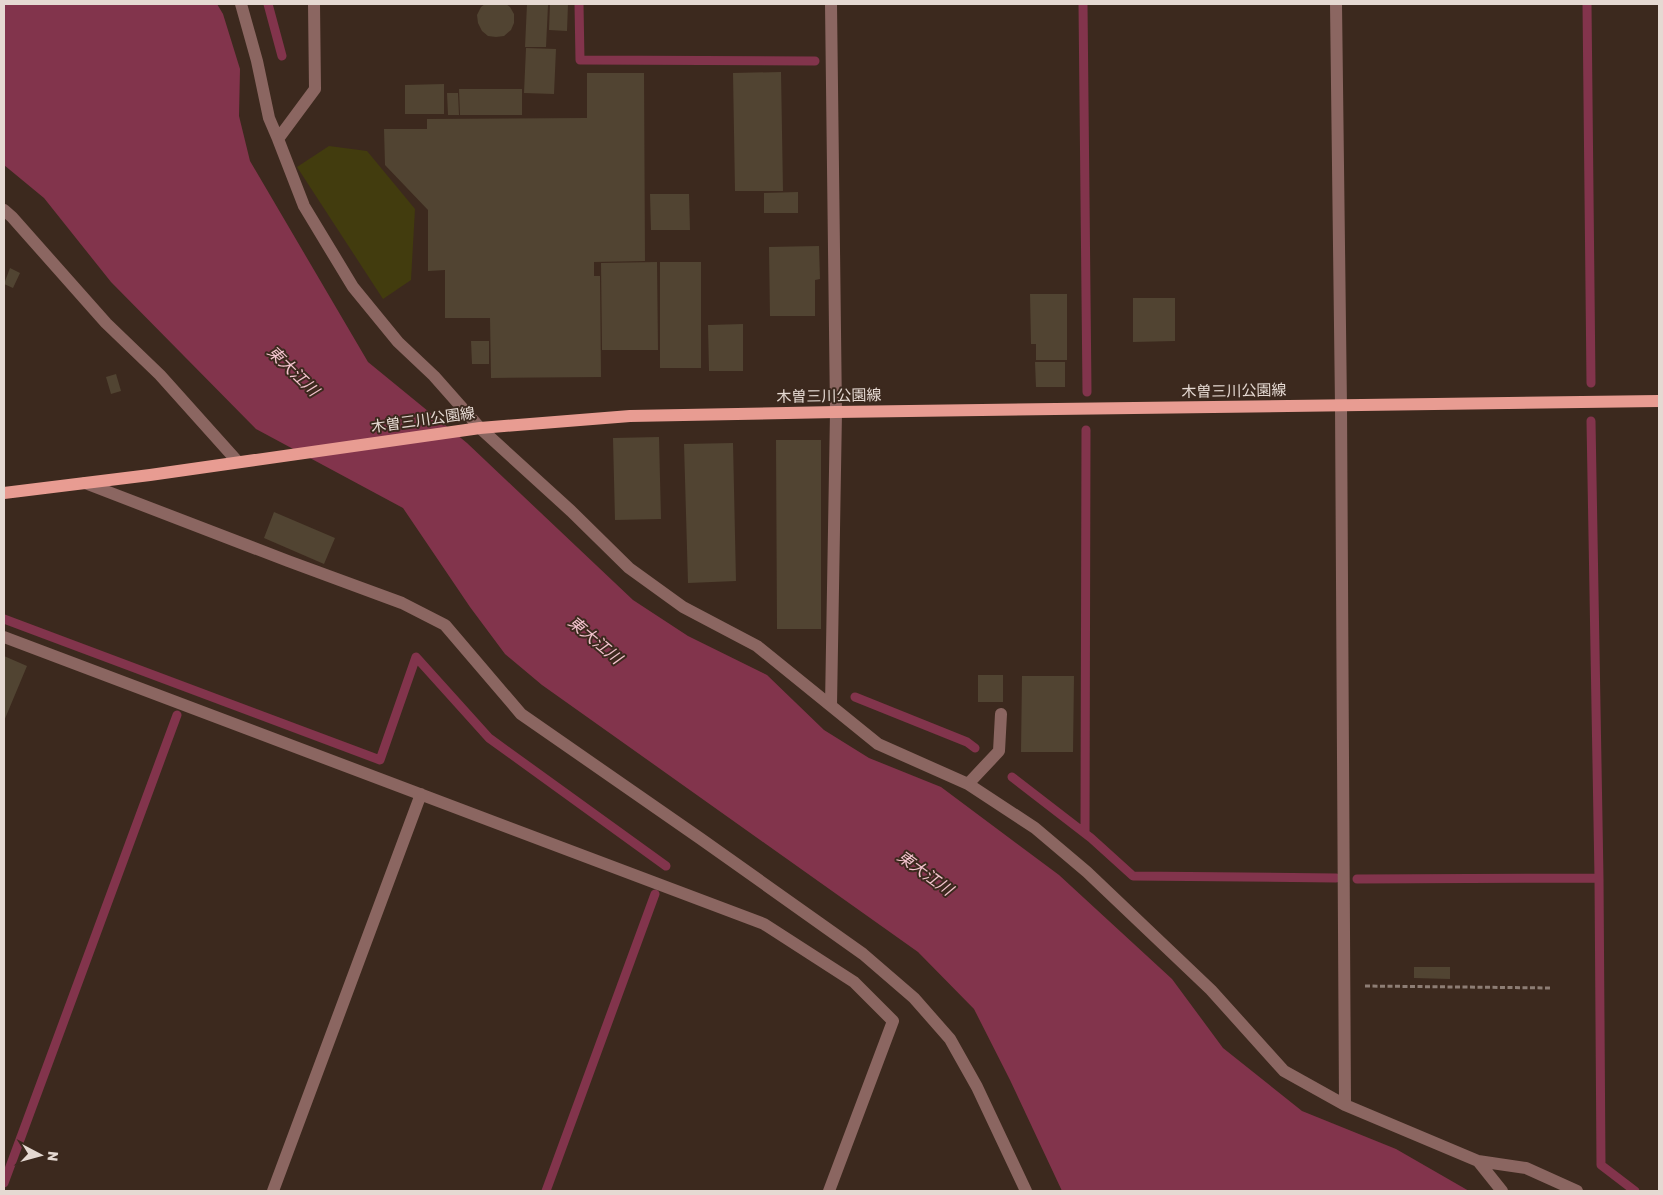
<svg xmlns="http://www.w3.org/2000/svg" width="1663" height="1195" font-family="Rubik,'Noto Sans JP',sans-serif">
	<rect width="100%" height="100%" fill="#3c291e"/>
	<path fill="#423c0e" d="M329,146l38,5 48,58 -4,71 -28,19 -86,-132z"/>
	<path fill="#82344c" d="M4,4h213l6,10 17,55 -1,47 11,45 118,201 99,81 166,157 55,36 79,39 57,55 45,28 72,29 118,88 113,104 51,69 79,63 94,38 73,42h-407l-52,-111 -36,-71 -56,-57 -376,-267 -37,-31 -35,-47 -67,-99 -147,-79 -145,-147 -67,-84 -40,-33z"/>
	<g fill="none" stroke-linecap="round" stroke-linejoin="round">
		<path stroke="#82344c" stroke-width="9" d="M268,4l14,52
			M579,4l1,56 235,1
			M1083,4l4,388
			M1587,4l4,379
			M1591,421l8,457 2,287 34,26
			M4,619l376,141 36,-103 73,81 177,128
			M855,697l112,45 8,6
			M1012,777l79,61 42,38 203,2
			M1085,833l1,-403
			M1357,879l242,-1
			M4,1183l173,-468
			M546,1191l109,-297"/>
	</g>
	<path fill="#514432" d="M485,4h21l4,3 4,7v9l-3,7 -7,6 -8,1 -8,-1 -6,-5 -4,-8 -1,-8 4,-8z
		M527,4l21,1 -2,42h-21z
		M550,4h18l-1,27 -18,-1z
		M526,48l30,1 -2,45 -30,-1z
		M781,72l2,119h-48l-2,-118z
		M587,73h57l1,188 -51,1v14h6l1,101 -110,1 -1,-60h-45v-48l-17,1v-61l-43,-45 -1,-36h43v-10l160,-1z
		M444,84v30h-39v-29z
		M459,89h63v26h-62z
		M447,93h11l1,22h-11z
		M798,192v21h-34v-20z
		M650,194h39l1,36h-39z
		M819,246l1,33 -5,1v36h-45l-1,-69z
		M657,262l1,88h-56l-1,-87z
		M660,262h41v106h-41z
		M10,268l10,5 -7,15 -9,-4z
		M1030,294h37v66h-31v-16h-5z
		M1133,298h42v43l-42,1z
		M743,324v47h-34l-1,-46z
		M471,341h18v23h-17z
		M1035,362h30v25h-29z
		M116,374l5,17 -10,3 -5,-17z
		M659,437l2,82 -46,1 -2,-82z
		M776,440h45v189h-44z
		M733,443l3,138 -48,2 -4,-139z
		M274,512l61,26 -11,26 -60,-26z
		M4,656l23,10 -23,55z
		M978,675h25v27h-25z
		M1022,676h52l-1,76h-52z
		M1414,967h36v12l-36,-1z"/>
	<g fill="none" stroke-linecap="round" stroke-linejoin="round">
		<path stroke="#8d7d74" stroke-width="3" stroke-dasharray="5 2.5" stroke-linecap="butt" d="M1365,986l187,2"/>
		<path stroke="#8b6661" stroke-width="12" d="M241,4l16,57 12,57 9,21 26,67 49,81 45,55 36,34 46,52 91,83 58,57 54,39 74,39 121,98 90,40 67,44 52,44 124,118 73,81 61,34 133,56 48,7 51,23
			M1336,4l5,402 4,699
			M278,139l37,-50 -1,-85
			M4,210l8,7 94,106 54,52 78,87
			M85,483l203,78 114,42 43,22 76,89 180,125 162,115 51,44 36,41 27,48 49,104
			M4,637l760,287 90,58 39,39 -64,170
			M831,706l5,-294 -5,-408
			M968,784l31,-33 2,-37
			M1478,1161l24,30
			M273,1191l148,-397"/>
		<path stroke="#e89c92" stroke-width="12" d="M4,493l146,-18 330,-47 150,-12 206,-4 823,-11"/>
	</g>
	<g text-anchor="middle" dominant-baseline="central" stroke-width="4" stroke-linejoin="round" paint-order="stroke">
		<g font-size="15" fill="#e5d9d2" stroke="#3c291e">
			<text transform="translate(1234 391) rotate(-1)">木曽三川公園線</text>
			<text transform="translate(829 396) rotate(-1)">木曽三川公園線</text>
			<text transform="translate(423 420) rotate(-8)">木曽三川公園線</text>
		</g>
		<g font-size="16" font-style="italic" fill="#f2c3cd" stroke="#3c291e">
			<text transform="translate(293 371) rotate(44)">東大江川</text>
			<text transform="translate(595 640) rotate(40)">東大江川</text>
			<text transform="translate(925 873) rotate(36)">東大江川</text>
		</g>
	</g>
	<rect width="1663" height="1195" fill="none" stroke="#e5d9d2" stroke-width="10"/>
	<g transform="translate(40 1155) rotate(96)" stroke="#3c291e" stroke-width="4" paint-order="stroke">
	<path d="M0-4L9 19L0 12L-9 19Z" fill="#e5d9d2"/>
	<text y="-8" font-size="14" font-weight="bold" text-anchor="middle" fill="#e5d9d2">N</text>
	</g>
</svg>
